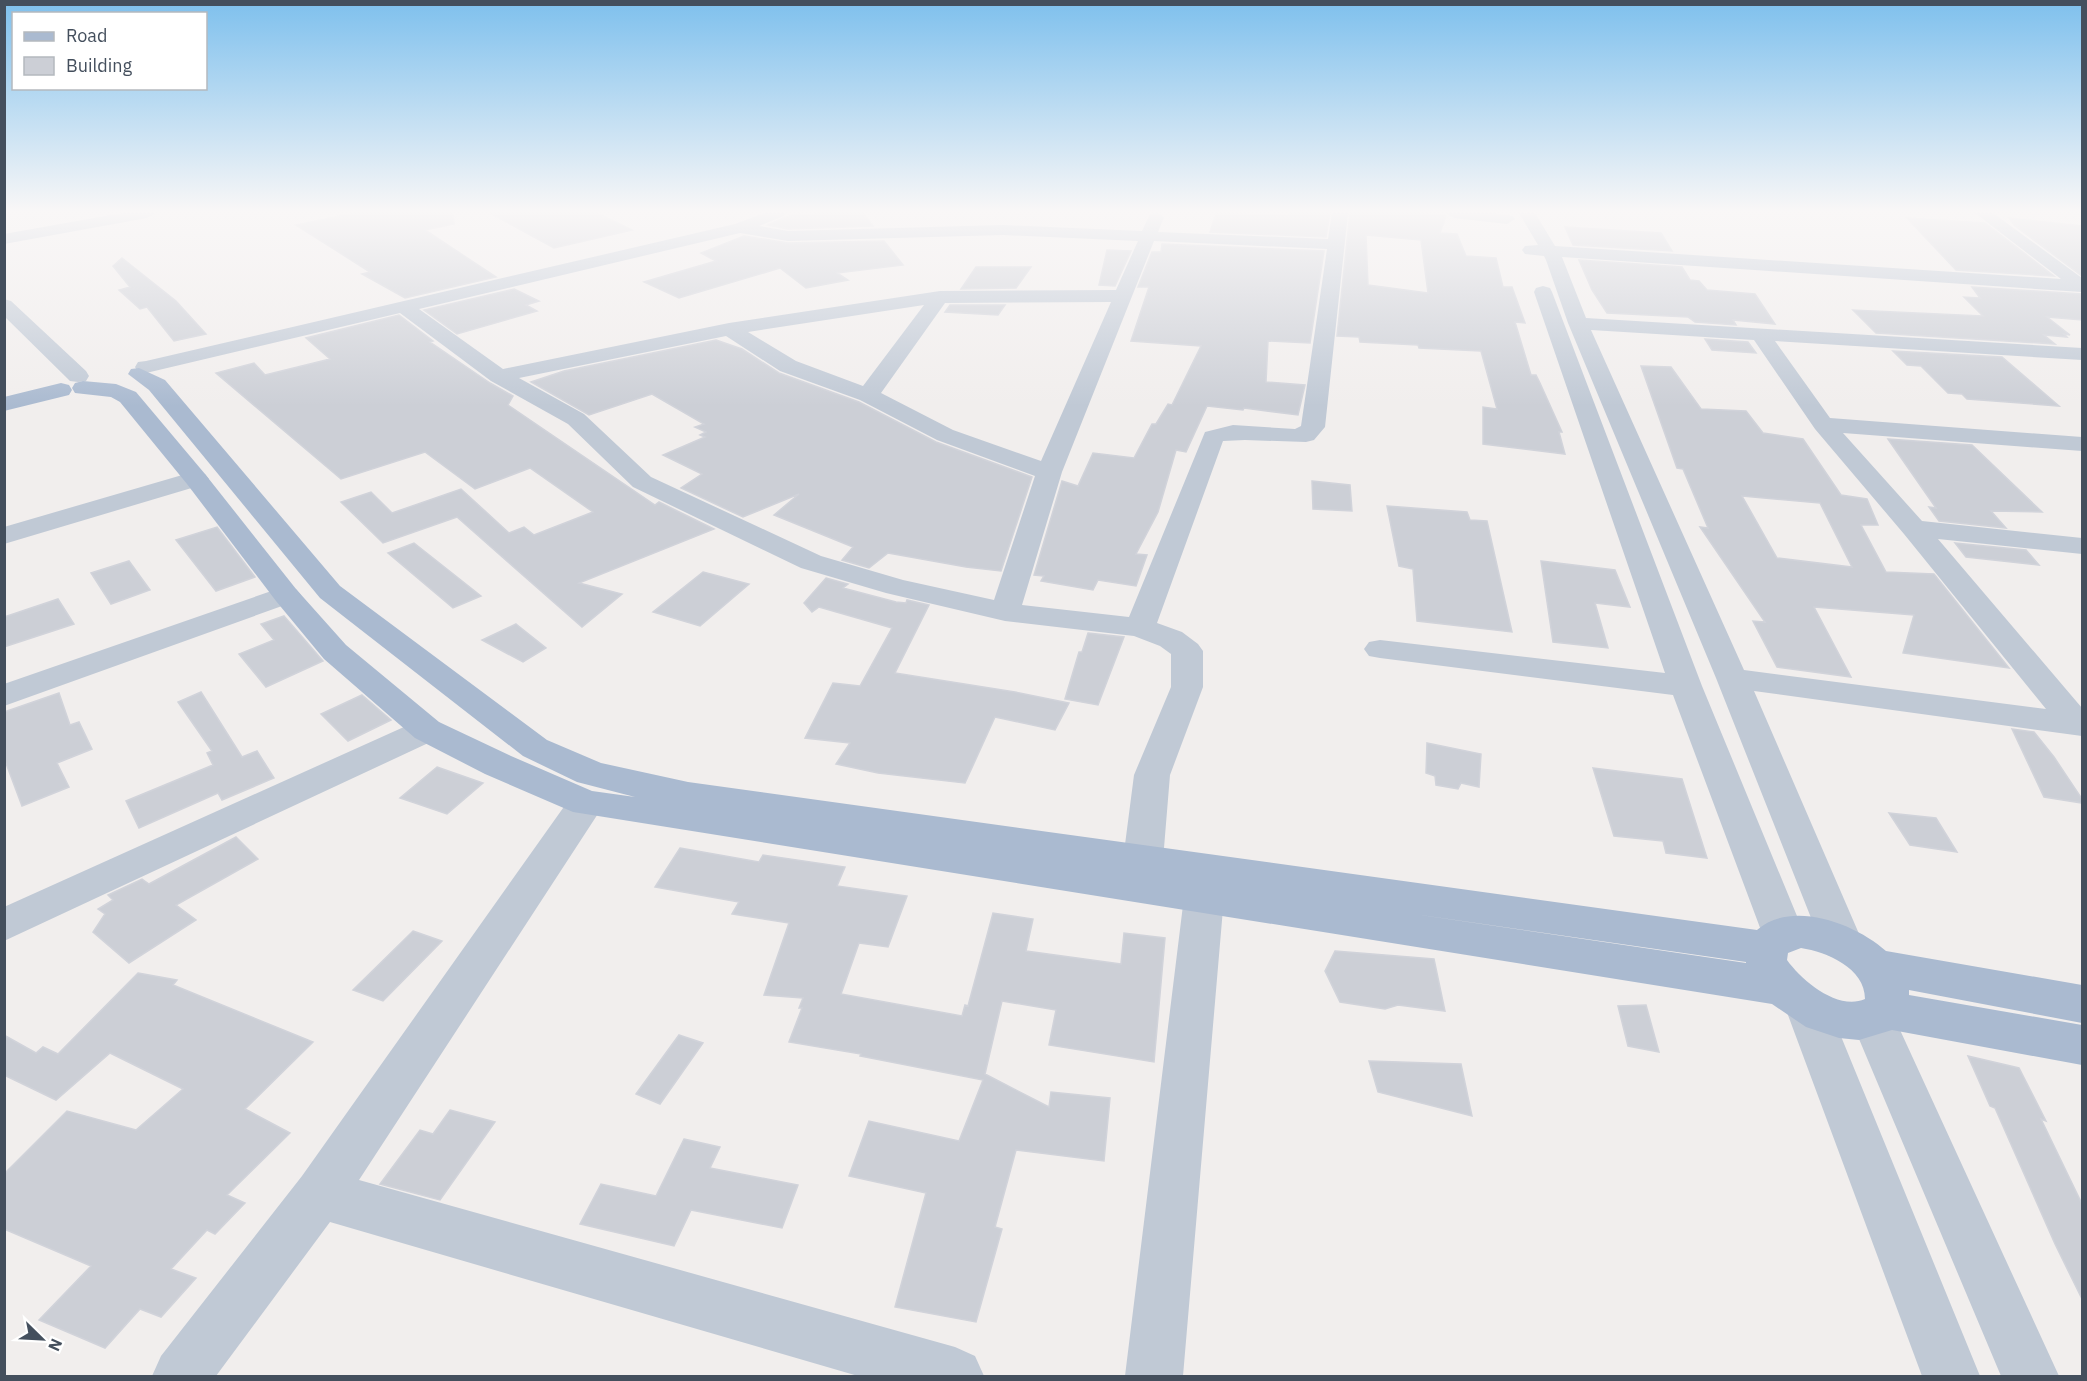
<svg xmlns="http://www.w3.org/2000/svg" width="2087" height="1381" font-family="'IBM Plex Sans',sans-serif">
	<rect width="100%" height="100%" fill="#f1eeed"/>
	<path fill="#cccfd6" stroke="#d1d3da" stroke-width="1.5" fill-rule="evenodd" d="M354,213h99l1,11 -29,6 71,47 -91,21 -43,-24 8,-2 -74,-47z
		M490,213h107l35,17 -78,18z
		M818,213h45l10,13 -85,3 -20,-4 18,-8 14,-3 9,2z
		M1216,213l72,3 1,-3h41l-4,24 -116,-5z
		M1350,213h67l29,3 -6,17 17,1 9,22 30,2 7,29h9l13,36 -10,-1 16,53h5l4,8 22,49h-3l6,22 -82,-10v-37l14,2 -16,-58 -62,-3 -1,-3 -58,-3 -1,-5 -22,-1zM1366,235l55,5 7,53 -60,-8z
		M1907,218l78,5 69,53 -98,-6z
		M2009,218l73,8v50l-68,-51z
		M1565,227l96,6 11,18 -99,-6z
		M744,236l44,7 96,-2 19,24 -66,8 11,7 -42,8 -26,-20 -101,30 -35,-16 72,-21 -15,-8z
		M1162,244l162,7 -14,92 -42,-2 -2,41 39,3 -7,30 -54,-7 -1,2 -36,-4 -21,46 -10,-2 -18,62 -22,42 11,1 -11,31 -38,-6 -5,10 -52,-9 3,-5 -10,-1 28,-94 16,5 15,-33 41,5 18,-34h4l12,-20 4,1 29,-59 -70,-5 18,-54h-11l14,-35h9z
		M1107,250l24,1 -16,35 -16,-1z
		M122,258l54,43 30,33 -32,7 -27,-34 -7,2 -21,-19 11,-3 -17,-21z
		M1579,260l103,7 8,13 9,1 8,9 48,4 20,30 -42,-4 3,5 -41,-3 -7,-5 -81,-4 -15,-23z
		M976,267h55l-15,21 -55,1z
		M1972,287l110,7v26l-35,-3 23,18 -6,-1 3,3 -23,-2 11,9 -179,-11 -23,-23 130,6 -19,-19 16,1z
		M514,289l25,12 -13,4 11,6 -80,23 -33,-24z
		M950,305h55l-7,10 -53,-3z
		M399,315l34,26 -3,1 60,41 23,13 -5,9 147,100 4,-3 55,27 -135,54 43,11 -40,33 -125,-110 -74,26 -42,-41 30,-10 21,21 69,-24 48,44 15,-6 10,8 59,-23 -63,-44 -55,21 -50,-37 -84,27 -125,-106 38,-10 11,12 65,-16 -24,-21z
		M1705,339l43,3 8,11 -44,-3z
		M716,340l26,9 37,24 80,29 77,40 96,35 -31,94 -35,-4 -78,-14 -19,15 -27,-8 11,-13 -79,-32 25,-21 -56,23 -62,-29 21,-14 -39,-19 42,-18 -5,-2 6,-3 -11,-5 9,-3 -52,-30 -63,21 -58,-33 33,-11z
		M1893,351l109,6 57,49 -92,-7 -5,-5 -14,-1 -27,-27 -14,-1z
		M1641,366l30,1 30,42 45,2 17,22 40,6 38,56 26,4 11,26h-17l25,47 48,2 75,94 -106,-15 11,-38 -100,-8 37,70 -74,-10 -24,-46 12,1 -65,-95 8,1 -25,-59 -6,-1zM1742,496l78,7 32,64 -75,-9z
		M1888,439l84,6 70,67 -51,-1 15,17 -67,-7 -10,-14 7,1z
		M1312,481l38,4 2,26 -39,-2z
		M1387,506l80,6 3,8 17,1 25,111 -95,-11 -4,-52 -14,-3z
		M217,527l38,50 -39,14 -40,-51z
		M414,543l67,53 -28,12 -65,-55z
		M1955,543l71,7 13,15 -73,-8z
		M129,561l21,29 -39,14 -20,-31z
		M1541,561l74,9 15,37 -35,-4 13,45 -55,-6z
		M703,572l46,12 -49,42 -47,-14z
		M826,578l22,6 -5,4 53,14 10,1 1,-3 22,5 -34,68 120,19 54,11 -14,27 -60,-13 -30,66 -87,-10 -42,-9 14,-21 -45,-5 28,-55 27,3 32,-58 -73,-21 -7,5 -8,-9z
		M58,599l16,25 -70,23v-30z
		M284,616l39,45 -57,26 -27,-33 35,-14 -13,-16z
		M516,624l30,24 -23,14 -41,-22z
		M1088,633l36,4 -26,68 -33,-6 14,-47h3z
		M201,692l41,65 15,-6 17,27 -52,22 -4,-7 -79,35 -13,-27 87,-36 -6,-12 5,-2 -34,-49z
		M59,693l11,32 9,-3 13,27 -35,14 12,24 -47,19 -18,-48v-46z
		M362,695l29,25 -43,21 -27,-27z
		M2012,729l22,3 20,25 28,42v4l-38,-6z
		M1427,743l54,11 -2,33 -18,-4 -3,6 -22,-4 -1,-9 -9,-3z
		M437,767l46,16 -36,31 -47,-16z
		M1593,768l89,11 25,79 -41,-5 -3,-12 -49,-5z
		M1889,813l47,5 21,34 -47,-7z
		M236,837l22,22 -82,46 20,15 -67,43 -36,-31 12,-18 -7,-5 15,-9 -5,-5 34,-16 7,5z
		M680,848l79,14 4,-7 82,12 -8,19 70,10 -19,51 -29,-4 -18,51 121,22 3,-11 3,1 25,-93 40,6 -7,32 95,13 3,-31 41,5 -11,124 -105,-17 7,-35 -54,-9 -17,73 64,33 2,-15 59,6 -6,63 -88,-11 -21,77 7,2 -26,93 -81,-15 31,-114 -77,-17 20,-55 90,20 24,-61 -123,-24 1,-2 -72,-12 13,-34h-3l4,-10 -39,-3 25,-72 -57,-9 7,-12 -84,-15z
		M413,931l29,10 -59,60 -30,-11z
		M1335,951l99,8 11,52 -47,-6 -13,4 -45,-7 -15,-31z
		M138,973l39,7 -4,5 140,57 -68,67 45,24 -63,62 18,8 -30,31 -8,-4 -36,39 25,9 -35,39 -21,-8 -35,39 -66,-28 52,-54 -87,-37v-55l63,-63 69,19 47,-41 -73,-36 -54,47 -52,-25v-40l32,18 7,-6 15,7z
		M1646,1005l13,47 -31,-6 -10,-40z
		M679,1035l24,8 -43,61 -24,-10z
		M1968,1056l51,12 27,53 -5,-2 41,85v95l-27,-55 -60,-136 -5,-2z
		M1369,1061l92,3 11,52 -94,-24z
		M450,1110l45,12 -55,78 -60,-16 40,-54 13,4z
		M684,1139l36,8 -10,21 88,17 -16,43 -91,-18 -17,36 -94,-22 21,-40 55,12z"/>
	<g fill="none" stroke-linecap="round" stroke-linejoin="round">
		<path fill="#c0c9d5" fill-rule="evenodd" d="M122,213h33l-8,5 -143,26v-10z
			M765,213h21l-2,3 -25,10 29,5 215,-6 139,6 8,-17 8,-1 6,4 -6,15 170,7 4,-26h16l-23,214 -11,13 -8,2 -61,-2 -22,1 -66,182 25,9 16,12 5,7v36l-33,88 -7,85 -6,10 -14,5 -14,-5 -6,-10 11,-85 37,-88v-33l-11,-8 -26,-10 -129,-15 -119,-28 -85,-25 -168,-81 -65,-63 -77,-43 -91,-68 -254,60 -8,-1 -3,-5 3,-5 8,-1 589,-137zM740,233l48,8 215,-6 135,6 -22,49 -176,1 -211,32 -226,46 -84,-60zM1154,241l173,8 -26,177 -6,3 -62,-4 -28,7 -76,185 -107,-12 40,-133zM1111,302l-70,159 -88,-31 -72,-37 64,-90zM924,305l-61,81 -67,-25 -48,-29zM726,336l54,35 80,29 77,40 98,36 -41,124 -91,-20 -82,-24 -170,-79 -67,-63 -65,-36z
			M1446,213h47l20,3 2,3 -8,5 -53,-6z
			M1519,213h16l20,33 506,33 -86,-66h18l89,65v14l-520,-35 24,61 496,30v12l-307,-19 55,77 252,19v14l-239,-18 79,88 160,17v16l-144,-15 144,169v28l-328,-45 109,252 -6,12 -15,5 -15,-5 -6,-12 -105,-265 -148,-355 -22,-63 -2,-4 -19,-2 -3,-4 3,-4 13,-1zM1591,330l163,10 61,89 89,105 142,175 -302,-39z
			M1543,286l7,2 2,4 150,394 102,247 -6,12 -15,5 -15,-5 -6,-12 -89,-238 -293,-37 -11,-2 -5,-7 5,-7 11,-2 285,33 -131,-381 2,-4z
			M4,299l7,2 75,70 3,5 -3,5 -8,1 -8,-1 -66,-65z
			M196,471l9,3 4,5 -4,5 -201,60v-17z
			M286,586l10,3 5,6 -5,6 -292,105v-22z
			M427,719l12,3 5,8 -5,8 -435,203v-34l411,-185z
			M586,790l13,4 6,9 -246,377 596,167 20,9 9,20h-126l-528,-154 -114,154h-64l9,-20 141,-180 271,-382z
			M1204,881l14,5 6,11 -41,479h-58l59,-479 6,-11z
			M1807,988l16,6 6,13 151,369h-58l-137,-369 6,-13z
			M1873,1001l16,5 170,370h-58l-150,-356 6,-14z"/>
		<path fill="#aabad0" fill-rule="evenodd" d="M139,368l26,12 175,206 207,154 54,23 87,19 1069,148c35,-31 99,-6 129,21l196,34v38l-173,-33v5l173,30v40l-190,-35 -33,10 -20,-2 -33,-11 -34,-23 -1199,-192 -88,-38 -70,-36 -91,-79 -48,-58 -89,-117 -67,-82 -9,-5 -36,-4 -3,-5 3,-5 8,-2 33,3 20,8 69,82 91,115 50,56 93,77 72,34 81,35 43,6 -58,-15 -54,-26 -203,-158 -171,-208 -21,-16 3,-5zM1407,913l339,49v1zM1801,948c26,4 64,20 64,51 -27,12 -63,-18 -78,-39l1,-7z
			M61,383l8,2 3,5 -3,5 -65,16v-14z"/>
	</g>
	<linearGradient id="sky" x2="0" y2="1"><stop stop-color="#7ec0ed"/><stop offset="0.52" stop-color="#f9f7f7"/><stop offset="1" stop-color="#f9f7f7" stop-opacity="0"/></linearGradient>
	<rect width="2087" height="406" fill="url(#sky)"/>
	<rect width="2087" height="1381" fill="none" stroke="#444f5d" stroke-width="12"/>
	<rect x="12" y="12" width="195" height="78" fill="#ffffff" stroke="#b4b9be" stroke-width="1.5"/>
	<rect x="24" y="32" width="30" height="9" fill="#aabad0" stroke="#b4b9be" stroke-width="1.5"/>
	<text x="66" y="42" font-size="18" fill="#444f5d">Road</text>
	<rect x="24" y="57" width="30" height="18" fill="#cccfd6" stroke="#b4b9be" stroke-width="1.5"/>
	<text x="66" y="72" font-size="18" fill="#444f5d">Building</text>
	<g transform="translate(42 1339) rotate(114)" stroke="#ffffff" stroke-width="4.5" paint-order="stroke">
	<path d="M0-4.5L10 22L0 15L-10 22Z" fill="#444f5d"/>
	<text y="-9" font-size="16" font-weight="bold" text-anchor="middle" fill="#444f5d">N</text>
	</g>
</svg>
